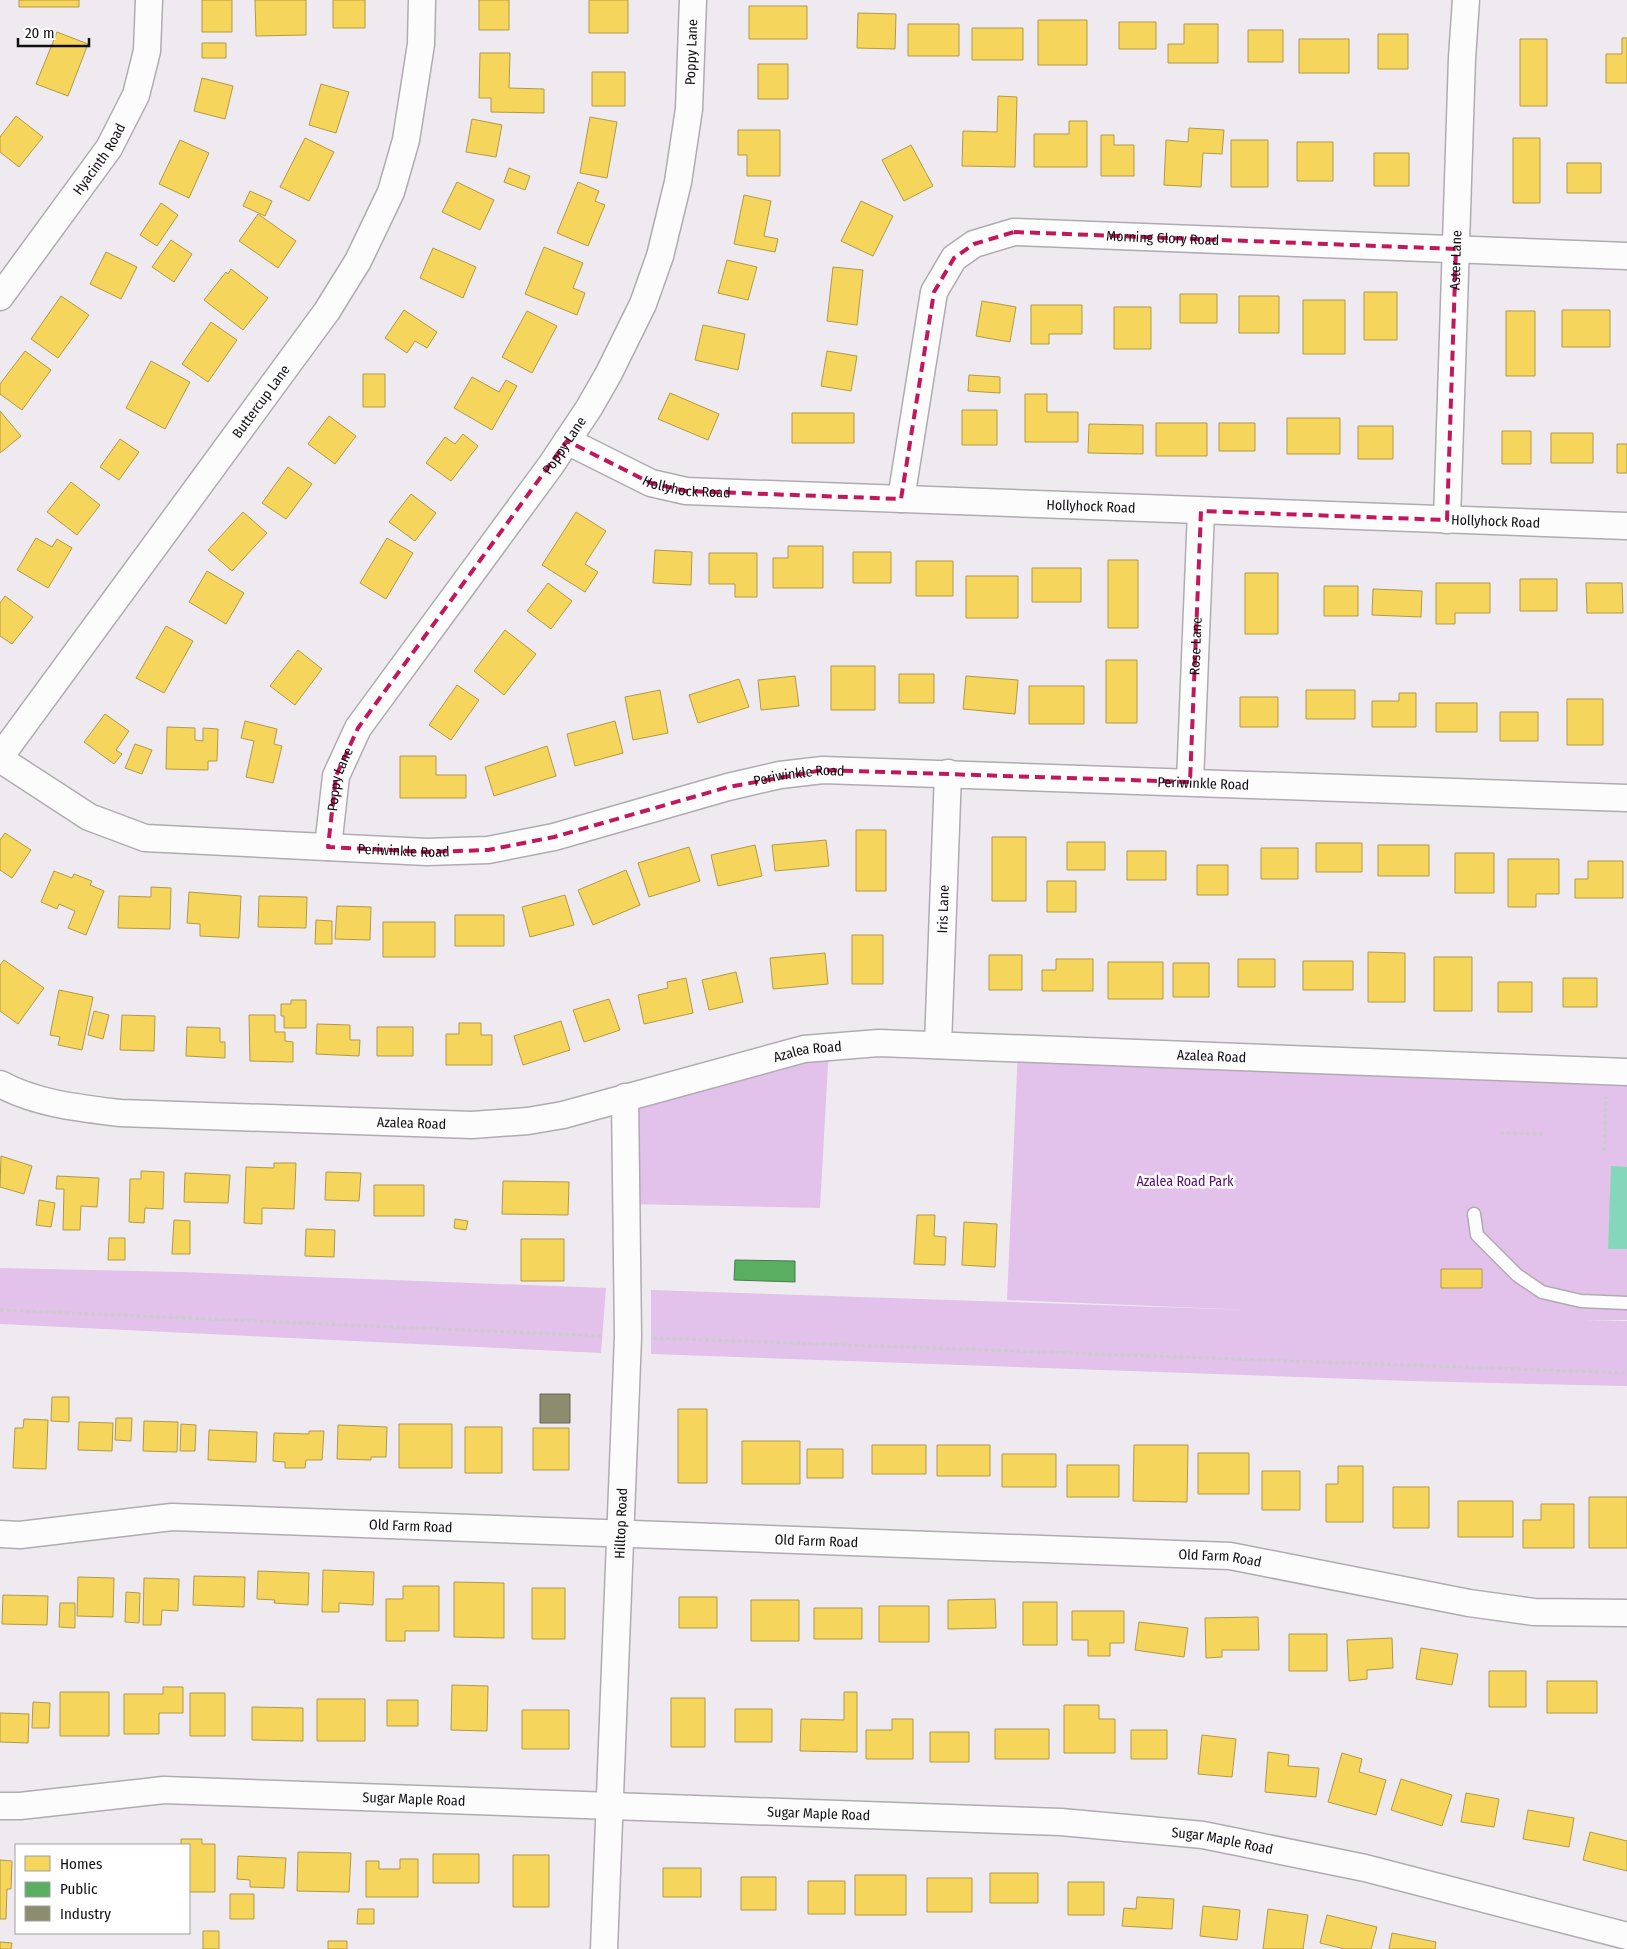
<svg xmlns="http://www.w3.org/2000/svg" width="1627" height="1949" font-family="'Fira Sans Condensed',sans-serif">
	<rect width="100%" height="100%" fill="#efeaf0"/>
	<path fill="#e2c1eb" d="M829,1047l-9,161 -192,-4 -3,-107z
		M1018,1048l609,24v248h-43l43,1v65l-217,-5 -759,-27v-64l598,20 -242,-10z
		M0,1268l181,4 425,16 -5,65 -601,-29z"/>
	<path fill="#84d7ba" d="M1611,1166l16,1v82h-19z"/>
	<path fill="#f6d55c" stroke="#b19946" d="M19,0h60v7h-60z
		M202,0h30v32h-30z
		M255,0h51v35l-50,1z
		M333,0h32v28h-32z
		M479,0h30v30h-30z
		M589,0h39v33h-39z
		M749,6h58v33h-58z
		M858,13l38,1 -1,35 -38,-1z
		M1038,20h49v45h-49z
		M1119,22h37v27h-37z
		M908,24h51v32h-51z
		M1184,24h34v39h-50v-19h16z
		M972,28h51v32h-51z
		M1248,30h35v32h-35z
		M57,32l31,12 -20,52 -32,-12z
		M1378,34h30v35h-30z
		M1622,38h5v45h-21v-29h16z
		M1299,39h50v34h-50z
		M1520,39h27v67h-27z
		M202,43h24v15h-24z
		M480,53h30l-1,35 35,1v24l-53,-1v-14h-12z
		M758,64h30v35h-30z
		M592,72h33v34h-33z
		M202,78l31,8 -8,33 -31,-8z
		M321,84l28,8 -13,41 -27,-8z
		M998,96l19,1 -2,70 -53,-1 1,-35 34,1z
		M16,116l27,21 -24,30 -19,-15v-15z
		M590,117l27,5 -10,56 -27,-5z
		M472,119l30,6 -6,32 -30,-5z
		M1069,121h18v46h-53v-33h35z
		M1189,128l35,2 -2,24 -19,-1 -2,34 -37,-2 2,-45 22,2z
		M738,130h42v46h-33v-21h-9z
		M1101,135h13v10h20v31h-33z
		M305,138l29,14 -25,49 -29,-14z
		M1513,138h27v65h-27z
		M180,140l29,13 -20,45 -30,-14z
		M1231,140h37v47h-37z
		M1297,142h36v39h-36z
		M911,145l22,41 -29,15 -22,-41z
		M1374,153h35v33h-35z
		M1567,163h34v30h-34z
		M509,168l21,8 -5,14 -21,-8z
		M457,182l37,18 -14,30 -38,-18z
		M578,182l21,9 -4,10 10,4 -17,41 -31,-13z
		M250,191l22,10 -7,15 -22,-10z
		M744,195l27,6 -7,35 14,3 -3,13 -41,-8z
		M861,201l32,15 -20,40 -32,-15z
		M161,203l17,12 -21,31 -17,-11z
		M258,214l38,27 -18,27 -39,-27z
		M171,240l21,14 -18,28 -22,-15z
		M544,247l39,16 -10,25 12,5 -8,22 -52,-21z
		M433,248l43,19 -13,31 -43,-20z
		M106,252l31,15 -16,32 -31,-15z
		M727,260l30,7 -9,33 -30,-7z
		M833,267l30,3 -6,55 -30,-4z
		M231,269l37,29 -25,32 -39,-30 22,-28 2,2z
		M1364,292h33v48h-33z
		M1180,294h37v29h-37z
		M61,296l28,19 -31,43 -27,-19z
		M1239,296h40v37h-40z
		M1303,300h42v54h-42z
		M982,301l34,6 -6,35 -34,-6z
		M1031,305h51v29h-33v10h-18z
		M1114,307h37v42h-37z
		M404,310l33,22 -10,16 -12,-7 -8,12 -22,-15z
		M1562,310h48v37h-48z
		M527,311l30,15 -25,47 -30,-16z
		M1506,311h29v65h-29z
		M211,322l26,18 -29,42 -26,-18z
		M703,325l42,9 -7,36 -43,-10z
		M25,351l26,19 -29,40 -22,-16v-10z
		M827,351l30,5 -6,35 -30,-5z
		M151,361l39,21 -25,47 -39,-21z
		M363,374h22v33h-22z
		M969,375l31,2v16l-32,-2z
		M472,377l27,15 7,-12 11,6 -25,44 -38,-22z
		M670,393l49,21 -11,26 -50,-21z
		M1025,394h22v18h31v30h-53z
		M962,410h35v35h-35z
		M0,411l21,25 -21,17z
		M792,413h62v30h-62z
		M329,416l27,20 -21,28 -27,-20z
		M1287,418h53v36h-53z
		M1156,423h51v33h-51z
		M1219,423h36v28h-36z
		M1089,424l54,1v29l-55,-1z
		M1358,426h35v33h-35z
		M1502,431h29v33h-29z
		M1551,433h42v30h-42z
		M463,434l15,12 -27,35 -25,-18 19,-26 10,7z
		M120,439l19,13 -20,28 -19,-13z
		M1617,444h10v29h-10z
		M288,467l24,17 -26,35 -24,-16z
		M71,482l29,23 -23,30 -30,-23z
		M411,494l25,19 -21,28 -26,-19z
		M243,512l24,21 -35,38 -24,-21z
		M576,512l30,19 -21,33 13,8 -13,20 -43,-27z
		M36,538l16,9 5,-8 15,9 -24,40 -31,-18z
		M387,538l26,15 -27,46 -26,-16z
		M788,546h35v42h-50v-30h15z
		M655,550l37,2 -1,33 -38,-2z
		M853,552h38v31h-38z
		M709,553h48v44h-22v-13h-26z
		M1108,560h30v68h-30z
		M916,561h37v35h-37z
		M1032,568h49v34h-49z
		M207,571l37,22 -18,31 -37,-22z
		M1245,573h33v61h-33z
		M966,576h52v42h-52z
		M1520,579h37v32h-37z
		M548,583l24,18 -21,28 -24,-18z
		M1436,583h54v30h-35v11h-19z
		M1586,583h36l1,30h-36z
		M1324,586h34v30h-34z
		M1373,589l49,2 -1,26 -49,-2z
		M5,596l28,21 -21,27 -12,-8v-33z
		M166,626l27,15 -29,52 -28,-15z
		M505,630l31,24 -32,41 -30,-24z
		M298,650l24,19 -27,36 -25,-19z
		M1106,660h31v63h-31z
		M831,666h44v44h-44z
		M899,674h35v29h-35z
		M795,676l4,30 -38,4 -3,-30z
		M966,676l52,4 -3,34 -52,-5z
		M739,679l10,28 -51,16 -9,-28z
		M457,685l22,15 -28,40 -22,-15z
		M1029,686h55v38h-55z
		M660,690l8,43 -35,7 -8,-43z
		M1306,690h49v29h-49z
		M1399,693h17v34h-44v-26h27z
		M1240,697h38v30h-38z
		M1567,699h36v46h-36z
		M1436,703h41v29h-41z
		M1500,712h38v29h-38z
		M105,714l24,17 -13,19 6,4 -8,10 -30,-22z
		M245,721l32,8 -3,15 8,2 -9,37 -27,-6 8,-36 -13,-3z
		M615,721l8,32 -48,13 -8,-32z
		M167,727l28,1v12l8,1v-13l15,1 -1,32h-9v9l-42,-1z
		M135,744l17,6 -10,24 -17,-6z
		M547,746l9,30 -62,20 -9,-29z
		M400,756h36v19h30v23h-66z
		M856,830h30v61h-30z
		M5,833l26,17 -19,28 -12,-8v-30z
		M992,837h34v64h-34z
		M826,840l3,26 -54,5 -3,-26z
		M1067,842h38v28h-38z
		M1316,843h46v29h-46z
		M755,845l7,31 -44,10 -7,-31z
		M1378,845h51v31h-51z
		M689,847l11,34 -51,16 -11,-34z
		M1261,848h37v31h-37z
		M1127,851h39v29h-39z
		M1455,853h39v40h-39z
		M1508,859h51v35h-23v13h-28z
		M1588,861h35v37h-48v-19h13z
		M1197,865h31v30h-31z
		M626,870l14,35 -47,20 -15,-35z
		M54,871l18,7 2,-4 18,7 -2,4 14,6 -18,44 -18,-7 7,-17 -16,-7 -2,5 -16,-7z
		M1047,881h29v31h-29z
		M151,887l20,1 -1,41 -52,-1 1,-32 32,1z
		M189,892l52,4 -2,42 -39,-2v-12l-13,-1z
		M565,895l9,30 -44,12 -8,-30z
		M259,896l48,1 -1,31 -48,-1z
		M337,906l34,1 -1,33 -35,-1z
		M455,915h49v31h-49z
		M316,920l16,1v23h-17z
		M383,922h52v35h-52z
		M852,935h31v49h-31z
		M1368,952l37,1v49h-37z
		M825,953l3,31 -55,5 -3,-31z
		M989,955h33v35h-33z
		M1434,957h38v54h-38z
		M1056,959h37v32h-51v-21h14z
		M1238,959h37v28h-37z
		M4,960l40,28 -26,36 -18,-13v-46z
		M1303,961h50v29h-50z
		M1108,962h55v37h-55z
		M1173,963h36v34h-36z
		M736,972l7,30 -34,8 -7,-30z
		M686,978l7,35 -49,11 -6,-29 30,-7 -1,-6z
		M1563,978h34v29h-34z
		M1498,982h34v30h-34z
		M59,990l34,7 -11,53 -24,-5 2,-8 -10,-2z
		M609,999l11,31 -36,12 -11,-32z
		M291,1000h15v28h-22v-12h-3v-12h10z
		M94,1011l15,4 -6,24 -15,-4z
		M122,1015l33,1 -1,35 -34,-1z
		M249,1015h26v17h10v9l8,1v20l-43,-1z
		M561,1021l9,29 -47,15 -9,-29z
		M459,1023h22v12h11v30h-46v-31h13z
		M317,1024l33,1v15h10l-1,16 -43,-2z
		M187,1027l33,1v14h5v16l-39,-2z
		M377,1027h36v29h-36z
		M1,1156l31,10 -8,28 -24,-7z
		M274,1163h22l-2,46 -32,-1v16l-18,-1 2,-56 28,1z
		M141,1171l23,1 -1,37 -18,-1 -1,15 -15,-1 1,-43h11z
		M326,1172l35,1 -2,28 -34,-1z
		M185,1173l45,2 -2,28 -44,-1z
		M57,1176l42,2 -2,29 -16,-1 -1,24h-17l1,-41h-8z
		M503,1181l66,1 -1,33 -66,-1z
		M374,1185h50v31h-50z
		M39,1200l16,3 -4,24 -15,-2z
		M917,1215h18l-1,21 12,1 -1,28 -31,-1z
		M455,1219l13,2 -2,9 -12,-2z
		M174,1220l16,1v33h-18z
		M964,1222l33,2 -2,43 -33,-2z
		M306,1229l29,1 -1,27 -29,-1z
		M109,1238h16v22h-17z
		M521,1239h43v42h-43z
		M1441,1269h41v19h-41z
		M52,1397h17v25l-18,-1z
		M678,1409h29v74h-29z
		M116,1418h16l-1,23 -16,-1z
		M24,1419l24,1 -2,49 -33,-1 2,-40h8z
		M144,1421l34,1 -1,30 -34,-1z
		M79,1422l34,1 -1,28 -34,-1z
		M181,1424l15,1 -1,26h-15z
		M399,1424h53v44h-53z
		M338,1425l49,2 -1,30h-15v3l-34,-1z
		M465,1427h37v46h-37z
		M533,1428h36v42h-36z
		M209,1430l48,2 -1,30 -48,-2z
		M309,1431h15l-2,29h-16l-1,8h-20v-6l-12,-1 1,-28 35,1z
		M742,1441h58v43h-58z
		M872,1445h54v29h-54z
		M937,1445h53v31h-53z
		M1134,1445h54l-1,57 -54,-1z
		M807,1449h36v29h-36z
		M1198,1453h51v41h-51z
		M1002,1454h54v33h-54z
		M1067,1465h52v32h-52z
		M1338,1466h25v56h-37v-38h12z
		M1262,1471h38v39h-38z
		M1393,1487h36v41h-36z
		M1589,1497h38v51h-38z
		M1458,1501h55v36h-55z
		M1541,1504h33v44h-51v-28h18z
		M323,1570l51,2 -1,33 -34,-2v9h-17z
		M258,1571l51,2 -1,32 -34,-2 1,-3 -18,-1z
		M194,1576l51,1 -1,30 -51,-2z
		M78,1577l36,1 -1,39 -36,-1z
		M144,1578l35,1 -1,32 -16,-1 -1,15h-18z
		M454,1582l50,1v55l-50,-1z
		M403,1586h36v45h-34v10h-19v-42h17z
		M532,1588h33v51h-33z
		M126,1592l14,1 -1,30 -14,-1z
		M3,1595l45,1 -1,29 -45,-1z
		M679,1597h38v31h-38z
		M995,1599l1,29 -48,1v-29z
		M751,1600h48v41h-48z
		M1023,1602h34v43h-34z
		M60,1603h15v25l-16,-1z
		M879,1606h50v36h-50z
		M814,1608h48v31h-48z
		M1072,1611h52v32h-14v13h-22v-16h-16z
		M1258,1617l1,33h-37v7l-16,1 -1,-40z
		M1139,1622l49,6 -4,29 -49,-7z
		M1289,1634h38v37h-38z
		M1392,1638l1,30 -26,2v9l-18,2 -2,-41z
		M1421,1648l37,6 -6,31 -36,-6z
		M1489,1671h37v36h-37z
		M1547,1681h50v32h-50z
		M452,1685l36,1 -1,45 -36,-1z
		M163,1687h20v26h-24v21h-35v-40h39z
		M60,1692h49v44h-49z
		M844,1692h13v60l-57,-1 1,-32 43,1z
		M190,1693h35v43h-35z
		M671,1698h34v49h-34z
		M317,1699h48v42h-48z
		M387,1700h31v26h-31z
		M33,1702l17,1 -1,25h-17z
		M1064,1705h35v14h16v34h-51z
		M252,1707l51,1v33l-51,-1z
		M735,1709h37v33h-37z
		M522,1710h47v39h-47z
		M0,1713l29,1 -1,29 -28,-1z
		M892,1719h21v40h-47v-29h26z
		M995,1729h54v30h-54z
		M1131,1730h36v29h-36z
		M930,1732h39v30h-39z
		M1202,1735l34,4 -4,38 -34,-3z
		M1268,1752l21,3 -1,11 31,2 -3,29 -51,-5z
		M1342,1753l20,6 -3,13 27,8 -10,35 -48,-13z
		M1401,1779l51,16 -10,31 -51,-16z
		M1466,1793l33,6 -5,28 -33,-5z
		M1528,1810l46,8 -5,29 -46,-8z
		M1590,1832l37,9v30l-44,-11z
		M181,1839h21v5h13v48h-26v-47h-8z
		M298,1852l53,1 -2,39 -52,-1z
		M433,1854h46v29h-46z
		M513,1855h36v52h-36z
		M238,1856l48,2 -2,30 -34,-1v-7l-13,-1z
		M400,1859h18v38h-52v-36h13v8h21z
		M0,1860l12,1 -1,28h-4l-1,30h-6z
		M663,1868h38v29h-38z
		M990,1873h48v30h-48z
		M855,1875h51v40h-51z
		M741,1877h35v33h-35z
		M927,1878h45v34h-45z
		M808,1881h37v33h-37z
		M1068,1882h36v33h-36z
		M230,1894h24v25h-24z
		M1137,1897l37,2 -2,30 -50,-3 2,-18 12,1z
		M1203,1906l37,4 -3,30 -37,-4z
		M358,1909h16v15h-17z
		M1268,1909l40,6 -5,34h-40z
		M1327,1915l50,12 -6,22h-26l-25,-6z
		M203,1931h16v18h-16z
		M1392,1933l44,9 -1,7h-46z
		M328,1941h19v8h-19z
		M0,1942l12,1 -1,6h-11z"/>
	<path fill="#5aae61" stroke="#447e49" d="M735,1260l60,1v21l-61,-2z"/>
	<path fill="#8c8c6e" stroke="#676652" d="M540,1394h30v29h-30z"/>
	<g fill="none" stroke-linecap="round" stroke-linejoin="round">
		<g stroke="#b0abb1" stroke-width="15">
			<path id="service" d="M1474,1214l3,21 40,40 25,17 39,9 46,2"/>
		</g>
		<g stroke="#b0abb1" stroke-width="29">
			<g id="minor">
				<path id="s1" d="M0,297l109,-149 27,-53 11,-44 2,-51"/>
				<path id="s2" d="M567,441l84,42 35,8 941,35"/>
				<path id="s3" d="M901,499l33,-207 20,-34 20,-14 40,-12 613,24"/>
				<path id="s4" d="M1447,520l15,-462 4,-58"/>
				<path id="s5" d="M0,757l327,-446 31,-50 33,-69 15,-52 15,-96 1,-44"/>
				<path id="s6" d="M0,759l89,58 56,21 282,14 61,-2 66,-13 174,-50 52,-12 43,-5 804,28"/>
				<path id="s7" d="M1190,782l11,-271"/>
				<path id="s8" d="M328,847l8,-71 22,-48 193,-263 38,-57 20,-35 34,-69 17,-48 18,-74 11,-73 4,-109"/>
				<path id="s9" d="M938,1045l10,-272"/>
				<path id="s10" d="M0,1084c37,20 79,24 120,29l352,12 56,-4 35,-6 241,-66 75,-6 748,29"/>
				<path id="s11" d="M0,1534l20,1 152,-18 1058,39 239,47 65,9 93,1"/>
				<path id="s12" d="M0,1806h20l144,-16 897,32 142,13 162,33 262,68"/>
				<path id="s13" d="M604,1949l24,-612 -3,-240"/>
			</g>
		</g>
		<path stroke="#cccbcd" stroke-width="3" stroke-dasharray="4 2.5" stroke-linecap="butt" d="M1500,1133l43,1
			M1604,1151l2,-54
			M0,1310l604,26
			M653,1338l974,35"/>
		<use href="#service" stroke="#fdfcfd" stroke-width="12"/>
		<use href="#minor" stroke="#fdfcfd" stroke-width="26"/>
	</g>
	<path fill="none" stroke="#c2185b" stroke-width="4" stroke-dasharray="10 6" stroke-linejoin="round" d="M1014,232l442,17 -9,271 -246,-9 -11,271 -367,-12 -95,17 -174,50 -66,13 -61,2 -99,-5 8,-71 22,-48 209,-287 84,42 35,8 215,8 33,-207 20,-34 20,-14z"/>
	<g text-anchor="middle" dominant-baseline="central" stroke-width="5" stroke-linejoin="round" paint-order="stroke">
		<g font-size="14" fill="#110e12" stroke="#fff">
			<text stroke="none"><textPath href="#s8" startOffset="894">Poppy Lane</textPath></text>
			<text stroke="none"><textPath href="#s1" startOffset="170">Hyacinth Road</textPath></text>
			<text stroke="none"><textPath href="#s3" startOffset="464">Morning Glory Road</textPath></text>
			<text stroke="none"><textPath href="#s4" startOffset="260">Aster Lane</textPath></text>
			<text stroke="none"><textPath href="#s5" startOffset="441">Buttercup Lane</textPath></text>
			<text stroke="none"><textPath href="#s8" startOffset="474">Poppy Lane</textPath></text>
			<text stroke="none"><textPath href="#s2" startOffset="130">Hollyhock Road</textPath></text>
			<text stroke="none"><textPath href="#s2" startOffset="535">Hollyhock Road</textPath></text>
			<text stroke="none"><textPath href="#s2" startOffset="940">Hollyhock Road</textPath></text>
			<text stroke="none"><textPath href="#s7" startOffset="136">Rose Lane</textPath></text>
			<text stroke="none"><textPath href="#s6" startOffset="830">Periwinkle Road</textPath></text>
			<text stroke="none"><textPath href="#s8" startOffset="69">Poppy Lane</textPath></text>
			<text stroke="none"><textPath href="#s6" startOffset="1235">Periwinkle Road</textPath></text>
			<text stroke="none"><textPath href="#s6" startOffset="425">Periwinkle Road</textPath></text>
			<text stroke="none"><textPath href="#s9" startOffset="136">Iris Lane</textPath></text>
			<text stroke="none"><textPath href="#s10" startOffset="821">Azalea Road</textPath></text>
			<text stroke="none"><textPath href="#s10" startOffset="1226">Azalea Road</textPath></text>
			<text stroke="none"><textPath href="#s10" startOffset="416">Azalea Road</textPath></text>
			<text stroke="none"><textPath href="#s13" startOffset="426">Hilltop Road</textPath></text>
			<text stroke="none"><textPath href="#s11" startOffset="412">Old Farm Road</textPath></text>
			<text stroke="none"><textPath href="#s11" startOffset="818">Old Farm Road</textPath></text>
			<text stroke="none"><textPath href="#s11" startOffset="1222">Old Farm Road</textPath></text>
			<text stroke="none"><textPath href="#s12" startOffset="415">Sugar Maple Road</textPath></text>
			<text stroke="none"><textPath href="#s12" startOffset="820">Sugar Maple Road</textPath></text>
			<text stroke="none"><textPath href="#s12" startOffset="1225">Sugar Maple Road</textPath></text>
		</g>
		<g font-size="14" fill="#5b0c6c" stroke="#fff">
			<text x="1185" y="1181">Azalea Road Park</text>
		</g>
	</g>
	<rect x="15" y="1844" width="175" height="90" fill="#ffffff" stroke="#a09fa0"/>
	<rect x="25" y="1856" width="25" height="15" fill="#f6d55c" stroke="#a09fa0"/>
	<text x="60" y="1869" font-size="15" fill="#110e12">Homes</text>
	<rect x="25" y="1882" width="25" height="15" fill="#5aae61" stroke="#a09fa0"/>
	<text x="60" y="1894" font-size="15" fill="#110e12">Public</text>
	<rect x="25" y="1906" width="25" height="15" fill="#8c8c6e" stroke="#a09fa0"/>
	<text x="60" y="1919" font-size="15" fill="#110e12">Industry</text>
	<path d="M18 38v8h71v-8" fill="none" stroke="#110e12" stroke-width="2.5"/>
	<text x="25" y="38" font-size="15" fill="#110e12" stroke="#ffffff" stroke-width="4" paint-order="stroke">20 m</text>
</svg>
